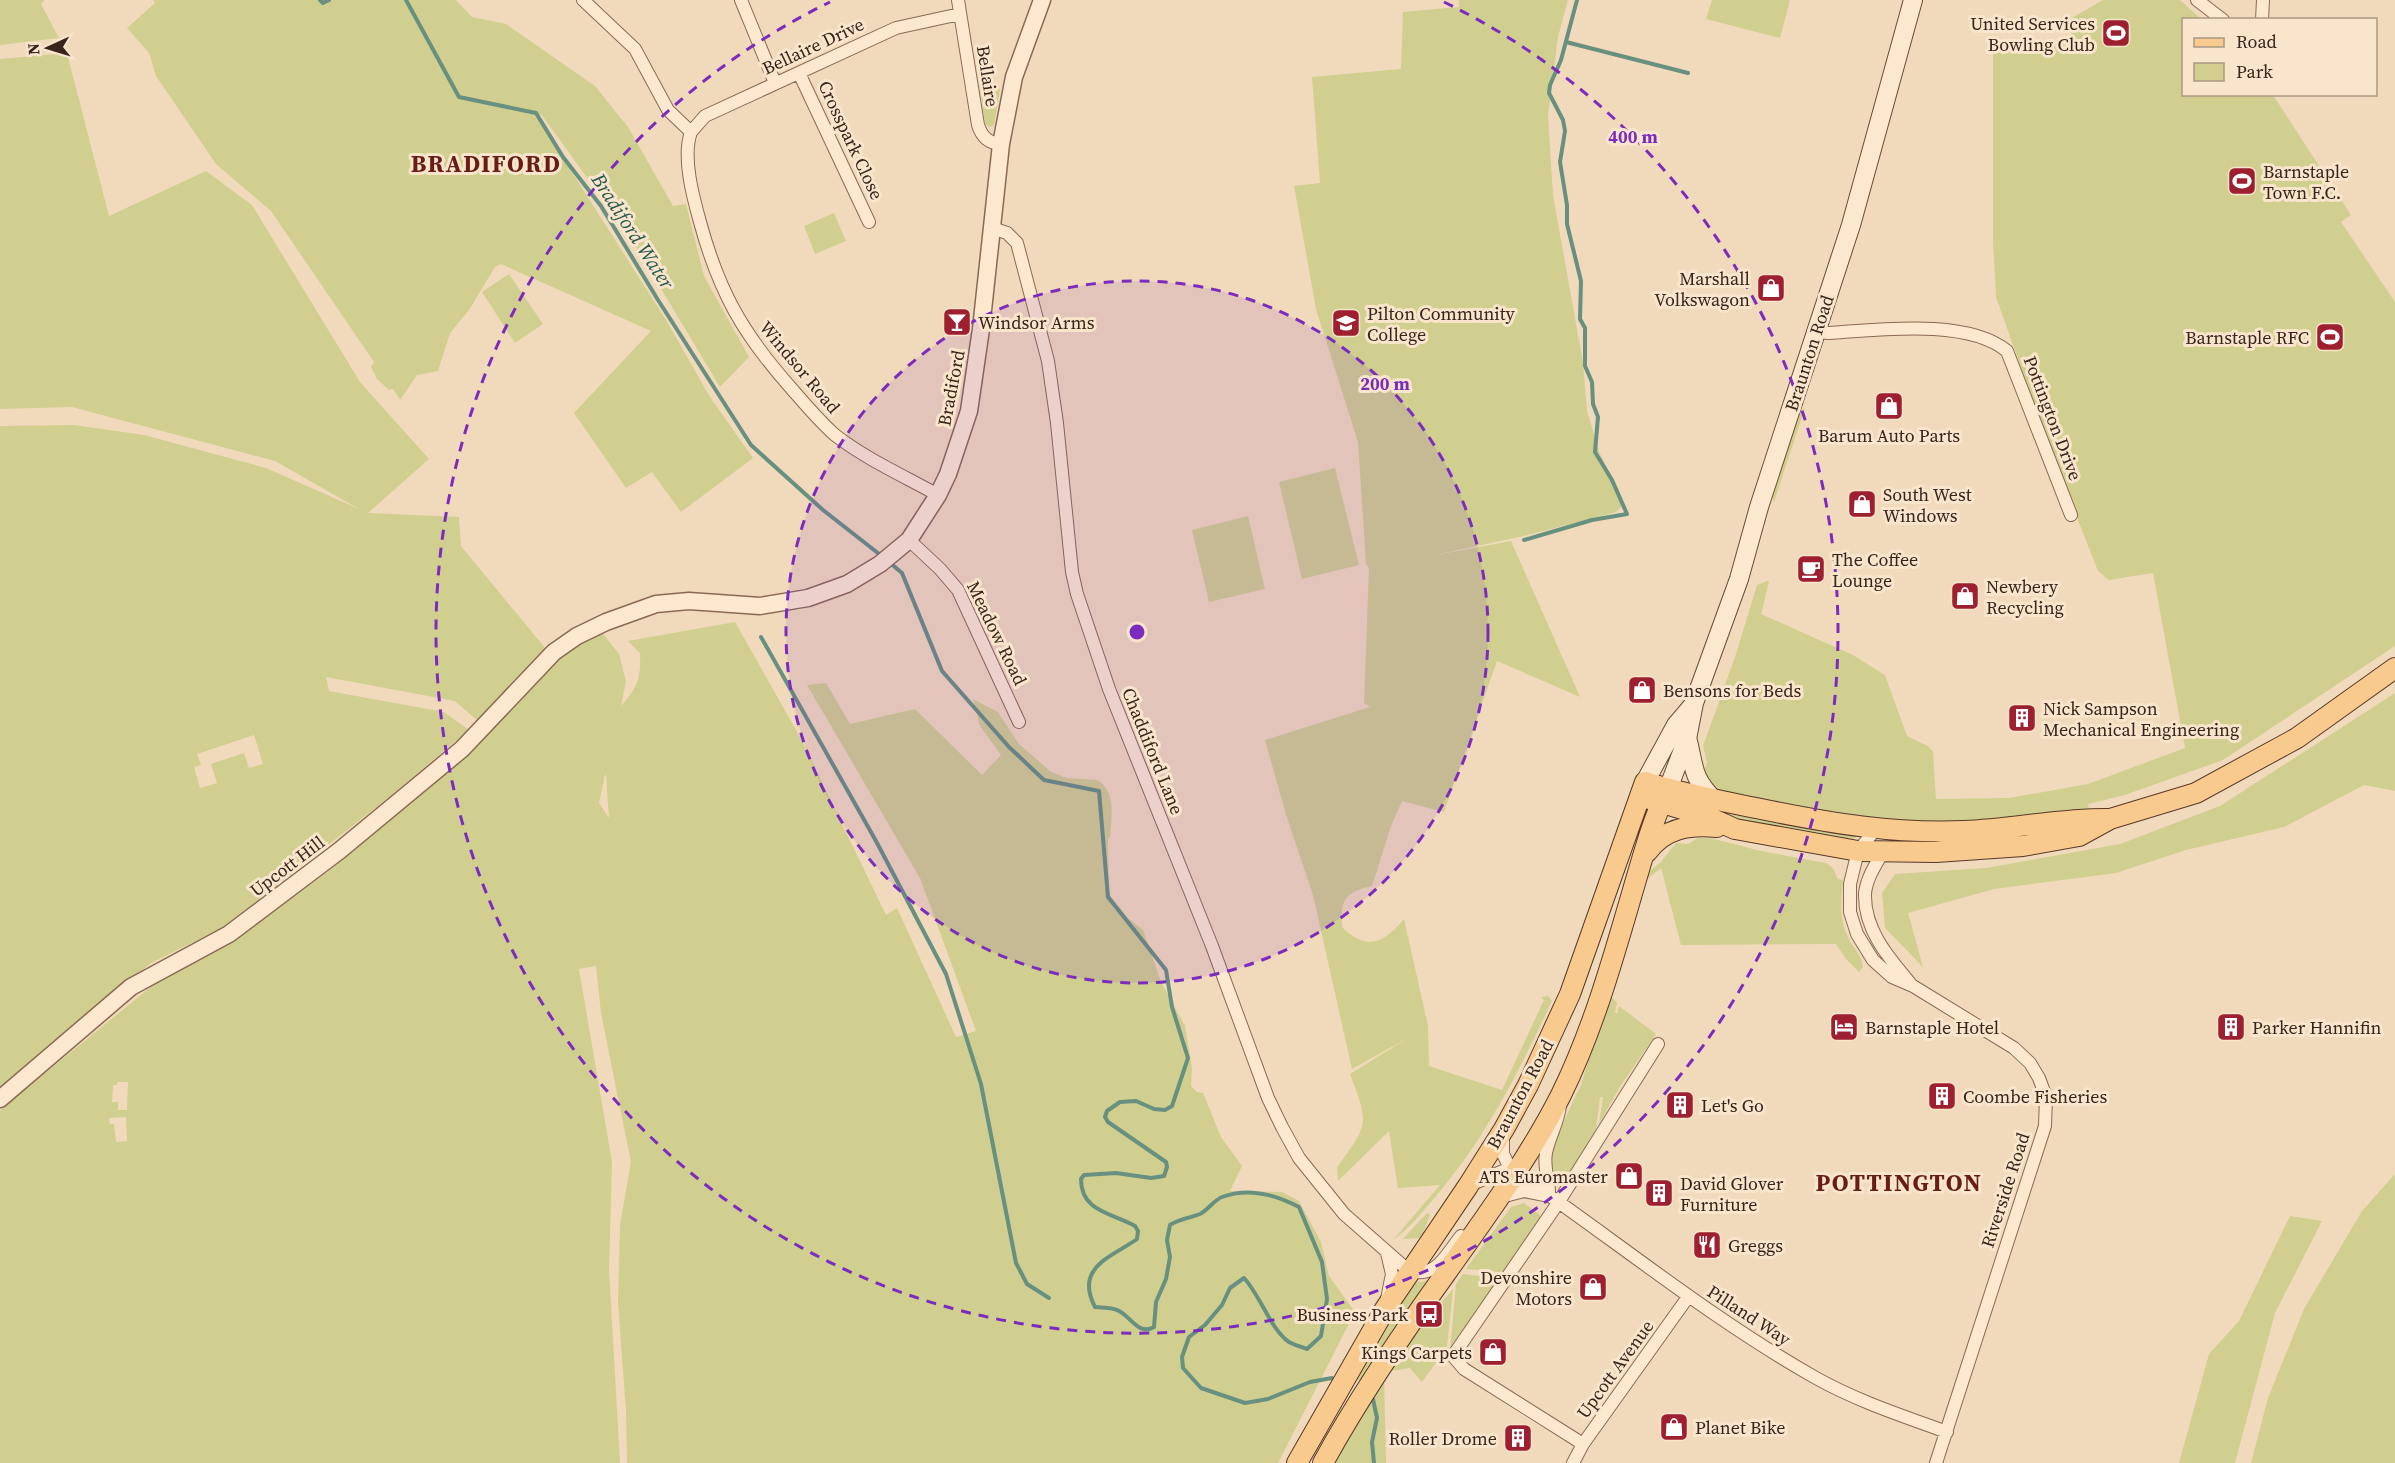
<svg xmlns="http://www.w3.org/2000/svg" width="2395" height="1463" font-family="'Source Serif 4',serif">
	<rect width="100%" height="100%" fill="#f1dabb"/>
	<path fill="#d0cf8f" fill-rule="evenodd" d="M0,0h45l-4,4 18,34 -59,7z
		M153,0h303l16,17 34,7 89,62 33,41 45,79 13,-2 18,72 45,81 -29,30 -90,-150 -89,-123 -3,5 128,201 44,77 43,61 -72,54 -29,-40 -26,16 -52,-75 77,-82 -150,-67 -6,3 -26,43 -19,23 -12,38 -21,4 -17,25 -7,-11 -4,1 -12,-11 -6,-12 3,-5 -103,-151 -55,-47 -60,-88 -7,-23 -22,-25 28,-25z
		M1459,0h109l-10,37 -10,79 5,79 30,168 4,48 13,43 18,35 5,16 -7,7 -88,23 -98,21 81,-15 69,156 -83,-36 -53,151 -42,-11 -11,25 -19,60c-27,6 -32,14 -30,41 25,25 42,16 62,-8l24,107 1,40 73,24 42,-90 -3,-3 7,-1 4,5c-35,74 -66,137 -120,200 -12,13 -24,29 -39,39l47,-55 -42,3 -9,-57 -51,50 -1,-14c32,-44 32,-42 13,-93l58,-36 -56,31 -39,-174 -26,-77 -22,-78 105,-33 -6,-4 5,-135 -3,-4 -8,-122 -42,-133 -22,-123 26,-3 -8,-106 89,-8 2,-57 56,-5z
		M1712,0h78l-10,38 -74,-19z
		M2103,0h77l21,19 -17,1v74l89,1 78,120 -10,7 54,80v344l-172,114 -98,35 -37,9 1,8 -23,4 -167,10 -184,-34 -11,-20 3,-10 -4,-16 32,-89 22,-72 10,-4 2,1 -8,32 92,41 32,20 22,61 21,10 5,6 3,47 73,-1 79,-14 97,-36 -32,-175 -44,7 -11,-9 -48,-122 -54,-152 -3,-55v-197l84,-2 -12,-21z
		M67,53l42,163 97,-45 46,34 108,177 69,77 -61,54 91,4 2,29 85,103 -67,73 -24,-21 -129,-24 3,14 115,21 25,18 -90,75 -154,121 -74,37 -151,125v-662l74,-1 70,10 122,33 93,41 -84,-48 -203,-54 -72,2v-350zM254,735l9,29 -14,4 -5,-15 -33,11 6,19 -17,5 -6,-21 7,-2 -4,-11z
		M979,85l21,4 -6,36 -4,2 -5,-3z
		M834,213l12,28 -31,13 -11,-28z
		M509,274l34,50 -28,19 -33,-51z
		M1805,408l-31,94 -2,-7 26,-82z
		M1335,468l24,97 -57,14 -23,-97z
		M1248,516l17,73 -56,13 -17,-72z
		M735,622l65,115 86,178 11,-7 59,129 20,-6 -56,-153 -113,-193 19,-2 24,41 65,-15 67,66 19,-20 -21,-29 -7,-27 25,13 20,31 33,29 16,6 31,2c19,13 13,38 12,58l-2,1 1,55 19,24 15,12 18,52 24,44 7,42 -1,18 6,6 6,1 18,44 21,29 -12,25 52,1 17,9 22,41 8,34 26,36 -77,151h-651l-1,-52 -8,-108 2,-78 11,-63 -30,-149 -5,-47 -17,3 33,193 -3,107 11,194h-620v-353l158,-129 76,-40 99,-73 134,-118 88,-90 45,-30 19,24 7,27 -5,25c17,-19 20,-28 19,-53l-12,-12zM605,775h1l3,43 -10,-15zM117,1082h11l-1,28h-9v-8h-6l1,-17h4zM126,1117l1,24 -11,1 -2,-18h-4l-1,-6z
		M2395,693v98l-31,-6 -80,42 -98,23 -70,23 -122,16 -86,24 15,54 -38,-39 -3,-35 13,-19 91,-6 134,-24 100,-38z
		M1683,800c57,16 114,29 174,34l1,2 -7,4 -94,-16 -36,-8z
		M1698,838h12l51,13 65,12 7,5 5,11 5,1c-2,20 -4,39 5,57 5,11 14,18 15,30l-4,5 -13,-13 -10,-15 -155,1 -20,-77 -16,13 2,-8 13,-10 16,-20 12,1z
		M1607,998h6l4,5 -2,9 2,2 2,-8 37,28 -35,51 -22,39 4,-27h-3l-4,32 -26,42 -10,4 -6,-2 -4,-12 2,-15 29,-61z
		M2395,1174v289h-144l17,-65 36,-89 58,-98z
		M1524,1203l16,12v3l-34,52 -7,2 -33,-3 45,-62z
		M1427,1213l3,2 -9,23 -18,1z
		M2290,1216l32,5 -47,92 -40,150h-56l30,-109 30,-33z
		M1463,1274l32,4 2,4 -47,68 6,-66z
		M1430,1279l-66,103 -11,-4 58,-97 11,1z
		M1453,1289l-6,58 -25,35 -12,-14 -19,3 -4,-3 20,-27z
		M1384,1374l2,89h-54z"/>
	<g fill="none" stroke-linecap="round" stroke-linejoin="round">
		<path stroke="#679080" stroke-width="4" d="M320,0l3,3 6,-3
			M406,0l53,97 77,16 27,44 38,49 57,94 93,145 72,65 60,47
			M1566,42l122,31
			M1524,540l68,-20 35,-6 -15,-34 -17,-28 3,-35 -5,-13 -1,-22 -7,-16v-38l-5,-9 1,-38 -14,-57v-19l-7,-43 5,-31 -2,-11 -14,-27 1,-8 11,-25 16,-60
			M889,562l13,11 40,98 67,76 35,33 55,11 9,106 58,73 6,37 16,51 -16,48 -7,4 -11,-1 -18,-8 -16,1 -13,9 -2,6 3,5 58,40 1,5 -3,9 -13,2 -35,-5 -32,2 -3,4c0,33 31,34 54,47l3,5 -1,8c-25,18 -63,28 -42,68 8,1 17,0 24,4 12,6 20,25 35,16l2,-25 10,-23 4,-22 -3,-17 3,-15c9,-6 20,-7 30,-11 8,-4 14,-14 22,-17 26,-10 54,-2 77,10l23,55 5,37 -6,37 -14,13c-5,-2 -13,-4 -18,-7 -18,-12 -29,-47 -45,-64l-14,10 -8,17 -17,20 -16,12 -7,20 1,11 18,20 44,15 23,-4 42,-17 22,-4
			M761,637l115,204 70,133 35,110 35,179 11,21 22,14
			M1373,1399l4,19 -5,24 2,21"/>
		<g stroke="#8a6954" stroke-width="14">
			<path id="minor" d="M583,0l52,49 33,61 23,22c-9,25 2,65 9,90 19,70 43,112 91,166 14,16 28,33 44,47 31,24 69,41 103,60
				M741,0l34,83
				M958,0l20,125c4,12 10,18 23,19
				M2197,0l26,20
				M2262,20l1,-20
				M799,73l70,149
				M691,132l14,-16 191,-88 64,-14
				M992,228l15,5 10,10 31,118 9,62 15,149 5,22 32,95 103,257 56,152 14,29 17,31 45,56 65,57c28,7 36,-15 52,-35
				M1815,332l14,1c49,-3 138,-15 178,18l64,164
				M909,540l31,29 18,21 61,132
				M1876,829l-18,22 -8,33v28l7,22 16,26 19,17 21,9 101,62 16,15 9,15 7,19 -1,29 -109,337
				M1883,852c-7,12 -17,27 -18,42 -1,36 24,64 45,89
				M1503,1136v18l7,14c103,70 198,149 306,210 41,23 87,38 131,54
				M1470,1185l40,-17
				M1501,1197l23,-6 25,5c1,-14 -6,-29 -3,-43 3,-16 12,-30 14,-47
				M1387,1253l5,21 -5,25
				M1583,1444l-119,-75 -11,-13 105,-153 100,-159
				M1573,1463l10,-19 105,-147"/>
		</g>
		<g stroke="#8a6954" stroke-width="19">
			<path id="tertiary" d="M0,1099l131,-112 98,-53 110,-83 123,-102 92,-97 23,-16 29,-14 50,-18 33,-3 71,5 48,-8 39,-14 33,-20 29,-24 29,-45 10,-21 21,-63 12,-82 20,-185 13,-67 28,-77"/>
		</g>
		<g stroke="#6b4a37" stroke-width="20">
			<path id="secondary" d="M1688,741c7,29 4,36 26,59
				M1645,782l31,-57 17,-20
				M1668,789l19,-50 7,-36 45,-124 20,-72 92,-282 62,-225"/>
		</g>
		<g stroke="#573829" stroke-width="22">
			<path id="primary" d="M1640,796l68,21 27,12 123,22 78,1 87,-6 56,-10 31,-17 86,-26 101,-55 98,-70
				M1647,852c17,-24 43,-28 70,-25
				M1297,1463l88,-154 83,-123 36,-57 24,-44 42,-91 75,-212c38,12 77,19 116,27 68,14 133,25 203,22 49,-2 97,-13 146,-12
				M1323,1463c36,-66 79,-129 123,-190 41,-58 83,-115 115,-178 32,-65 52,-136 72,-205 9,-30 20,-72 34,-99"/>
		</g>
		<use href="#minor" stroke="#fce8cf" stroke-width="12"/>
		<use href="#tertiary" stroke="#fce8cf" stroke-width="16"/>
		<use href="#secondary" stroke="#fce8cf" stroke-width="18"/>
		<use href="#primary" stroke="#f9ca8e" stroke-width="20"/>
	</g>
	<circle cx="1137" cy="632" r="351" fill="#7b2cbf" fill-opacity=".12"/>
	<g fill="none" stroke="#7b2cbf" stroke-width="3" stroke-dasharray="10 8">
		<circle cx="1137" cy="632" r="351"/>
		<path d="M1444 2A701 701 0 1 1 830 2"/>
	</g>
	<defs>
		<g id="stadium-square" transform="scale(1.5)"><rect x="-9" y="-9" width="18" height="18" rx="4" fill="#9e1f30" stroke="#f8e5cb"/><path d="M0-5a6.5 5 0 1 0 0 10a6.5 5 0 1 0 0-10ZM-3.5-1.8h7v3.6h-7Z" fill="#fff"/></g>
		<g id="shop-square" transform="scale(1.5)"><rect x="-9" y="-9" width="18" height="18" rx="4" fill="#9e1f30" stroke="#f8e5cb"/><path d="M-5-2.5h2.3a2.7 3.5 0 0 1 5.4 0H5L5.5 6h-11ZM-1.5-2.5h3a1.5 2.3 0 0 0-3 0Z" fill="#fff"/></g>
		<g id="bar-square" transform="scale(1.5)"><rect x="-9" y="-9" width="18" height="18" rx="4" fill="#9e1f30" stroke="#f8e5cb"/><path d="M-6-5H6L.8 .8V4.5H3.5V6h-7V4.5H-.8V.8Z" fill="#fff"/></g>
		<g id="school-square" transform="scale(1.5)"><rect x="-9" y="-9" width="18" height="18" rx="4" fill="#9e1f30" stroke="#f8e5cb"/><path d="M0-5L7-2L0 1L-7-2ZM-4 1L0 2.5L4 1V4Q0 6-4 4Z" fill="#fff"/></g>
		<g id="cafe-square" transform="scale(1.5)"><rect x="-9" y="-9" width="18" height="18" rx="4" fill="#9e1f30" stroke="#f8e5cb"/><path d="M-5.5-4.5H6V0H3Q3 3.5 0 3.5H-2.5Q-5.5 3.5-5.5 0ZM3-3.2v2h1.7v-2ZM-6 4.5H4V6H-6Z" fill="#fff"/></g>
		<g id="building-square" transform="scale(1.5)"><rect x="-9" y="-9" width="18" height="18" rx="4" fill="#9e1f30" stroke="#f8e5cb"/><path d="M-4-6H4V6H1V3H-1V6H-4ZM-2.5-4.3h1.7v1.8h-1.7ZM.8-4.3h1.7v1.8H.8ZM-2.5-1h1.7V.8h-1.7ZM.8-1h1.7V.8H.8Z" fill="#fff"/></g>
		<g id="hotel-square" transform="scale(1.5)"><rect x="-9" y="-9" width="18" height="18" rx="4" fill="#9e1f30" stroke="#f8e5cb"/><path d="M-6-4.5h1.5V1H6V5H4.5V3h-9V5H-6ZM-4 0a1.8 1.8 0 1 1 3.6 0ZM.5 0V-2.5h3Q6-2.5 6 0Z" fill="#fff"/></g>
		<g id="restaurant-square" transform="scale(1.5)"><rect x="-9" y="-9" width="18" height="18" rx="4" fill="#9e1f30" stroke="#f8e5cb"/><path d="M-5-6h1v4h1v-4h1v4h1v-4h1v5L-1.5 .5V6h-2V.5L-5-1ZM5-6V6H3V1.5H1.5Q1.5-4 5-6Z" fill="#fff"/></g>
		<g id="bus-square" transform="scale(1.5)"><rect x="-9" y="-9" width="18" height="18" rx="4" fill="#9e1f30" stroke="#f8e5cb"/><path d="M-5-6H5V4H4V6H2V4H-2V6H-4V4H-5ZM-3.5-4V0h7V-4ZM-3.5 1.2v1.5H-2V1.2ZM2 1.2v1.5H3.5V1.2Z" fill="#fff"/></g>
	</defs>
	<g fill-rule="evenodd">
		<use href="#stadium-square" x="2116" y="33"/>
		<use href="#stadium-square" x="2242" y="181"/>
		<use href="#shop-square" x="1771" y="288"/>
		<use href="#bar-square" x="957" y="322"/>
		<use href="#school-square" x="1346" y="323"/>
		<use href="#stadium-square" x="2330" y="337"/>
		<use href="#shop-square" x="1889" y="406"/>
		<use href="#shop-square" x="1862" y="504"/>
		<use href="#cafe-square" x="1811" y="569"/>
		<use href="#shop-square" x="1965" y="596"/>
		<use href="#shop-square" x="1642" y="690"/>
		<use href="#building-square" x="2022" y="718"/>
		<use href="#hotel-square" x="1844" y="1027"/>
		<use href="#building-square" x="2231" y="1027"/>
		<use href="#building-square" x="1942" y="1096"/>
		<use href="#building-square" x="1680" y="1105"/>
		<use href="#shop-square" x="1629" y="1176"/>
		<use href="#building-square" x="1659" y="1193"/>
		<use href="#restaurant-square" x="1707" y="1245"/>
		<use href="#shop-square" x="1593" y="1287"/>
		<use href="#bus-square" x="1429" y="1314"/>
		<use href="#shop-square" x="1493" y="1352"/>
		<use href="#shop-square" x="1674" y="1427"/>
		<use href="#building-square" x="1518" y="1438"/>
	</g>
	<g text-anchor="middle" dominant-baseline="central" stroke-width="6" stroke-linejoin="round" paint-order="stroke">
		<g font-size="18" fill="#38241a" stroke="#f8e5cb" text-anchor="start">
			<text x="2095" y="23" text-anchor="end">United Services<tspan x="2095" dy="21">Bowling Club</tspan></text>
			<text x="2263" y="171">Barnstaple<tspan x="2263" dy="21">Town F.C.</tspan></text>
			<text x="1750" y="278" text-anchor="end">Marshall<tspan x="1750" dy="21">Volkswagon</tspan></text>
			<text x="1367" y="313">Pilton Community<tspan x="1367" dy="21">College</tspan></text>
			<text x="978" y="322">Windsor Arms</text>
			<text x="2309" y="337" text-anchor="end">Barnstaple RFC</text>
			<text x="1889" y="435" text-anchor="middle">Barum Auto Parts</text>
			<text x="1883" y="494">South West<tspan x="1883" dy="21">Windows</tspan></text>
			<text x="1832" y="559">The Coffee<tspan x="1832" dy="21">Lounge</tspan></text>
			<text x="1986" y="586">Newbery<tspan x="1986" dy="21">Recycling</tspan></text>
			<text x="1663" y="690">Bensons for Beds</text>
			<text x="2043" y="708">Nick Sampson<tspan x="2043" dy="21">Mechanical Engineering</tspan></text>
			<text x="1865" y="1027">Barnstaple Hotel</text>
			<text x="2252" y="1027">Parker Hannifin</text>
			<text x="1963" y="1096">Coombe Fisheries</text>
			<text x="1701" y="1105">Let's Go</text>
			<text x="1608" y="1176" text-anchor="end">ATS Euromaster</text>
			<text x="1680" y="1183">David Glover<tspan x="1680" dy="21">Furniture</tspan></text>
			<text x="1728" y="1245">Greggs</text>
			<text x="1572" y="1277" text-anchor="end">Devonshire<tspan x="1572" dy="21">Motors</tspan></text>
			<text x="1408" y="1314" text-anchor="end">Business Park</text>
			<text x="1472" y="1352" text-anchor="end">Kings Carpets</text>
			<text x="1695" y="1427">Planet Bike</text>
			<text x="1497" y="1438" text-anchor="end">Roller Drome</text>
		</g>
		<g font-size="18" fill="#38241a" stroke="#f8e5cb">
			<text transform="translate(813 46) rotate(-25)">Bellaire Drive</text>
			<text transform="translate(988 76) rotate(81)">Bellaire</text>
			<text transform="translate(851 140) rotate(65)">Crosspark Close</text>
			<text transform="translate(1809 353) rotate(-72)">Braunton Road</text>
			<text transform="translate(800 367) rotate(50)">Windsor Road</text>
			<text transform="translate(951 388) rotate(-79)">Bradiford</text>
			<text transform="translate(2053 418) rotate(69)">Pottington Drive</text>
			<text transform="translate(997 633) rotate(64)">Meadow Road</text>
			<text transform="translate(1153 751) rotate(68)">Chaddiford Lane</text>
			<text transform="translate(287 866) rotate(-37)">Upcott Hill</text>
			<text transform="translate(1520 1094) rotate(-62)">Braunton Road</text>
			<text transform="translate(2005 1190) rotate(-72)">Riverside Road</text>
			<text transform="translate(1749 1315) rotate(33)">Pilland Way</text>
			<text transform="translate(1615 1369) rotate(-54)">Upcott Avenue</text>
		</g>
		<g font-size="20" font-style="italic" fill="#28594f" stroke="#f8e5cb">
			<text transform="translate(633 231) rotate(57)">Bradiford Water</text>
		</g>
		<g font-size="24" font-weight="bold" letter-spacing="1.5" fill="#681c16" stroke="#f8e5cb">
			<text x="486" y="163">BRADIFORD</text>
			<text x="1899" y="1182">POTTINGTON</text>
		</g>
	</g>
	<circle cx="1137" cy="632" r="9" fill="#7b2cbf" stroke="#f8e5cb" stroke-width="3"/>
	<g font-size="18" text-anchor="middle" font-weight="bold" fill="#7b2cbf" stroke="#f8e5cb" stroke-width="6" stroke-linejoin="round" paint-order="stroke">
		<text x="1633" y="143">400 m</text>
		<text x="1385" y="390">200 m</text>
	</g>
	<rect x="2182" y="18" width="195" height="78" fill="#f8e5cb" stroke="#ab9884" stroke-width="1.5"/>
	<rect x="2194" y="38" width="30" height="9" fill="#f9ca8e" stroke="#ab9884" stroke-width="1.5"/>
	<text x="2236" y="48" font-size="18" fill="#38241a">Road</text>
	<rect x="2194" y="63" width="30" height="18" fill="#d0cf8f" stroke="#ab9884" stroke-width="1.5"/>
	<text x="2236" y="78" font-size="18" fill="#38241a">Park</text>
	<g transform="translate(48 48) rotate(266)" stroke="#f8e5cb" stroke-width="4.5" paint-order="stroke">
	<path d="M0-4.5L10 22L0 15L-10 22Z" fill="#38241a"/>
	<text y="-9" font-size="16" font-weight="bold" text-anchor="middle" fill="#38241a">N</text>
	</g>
</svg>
